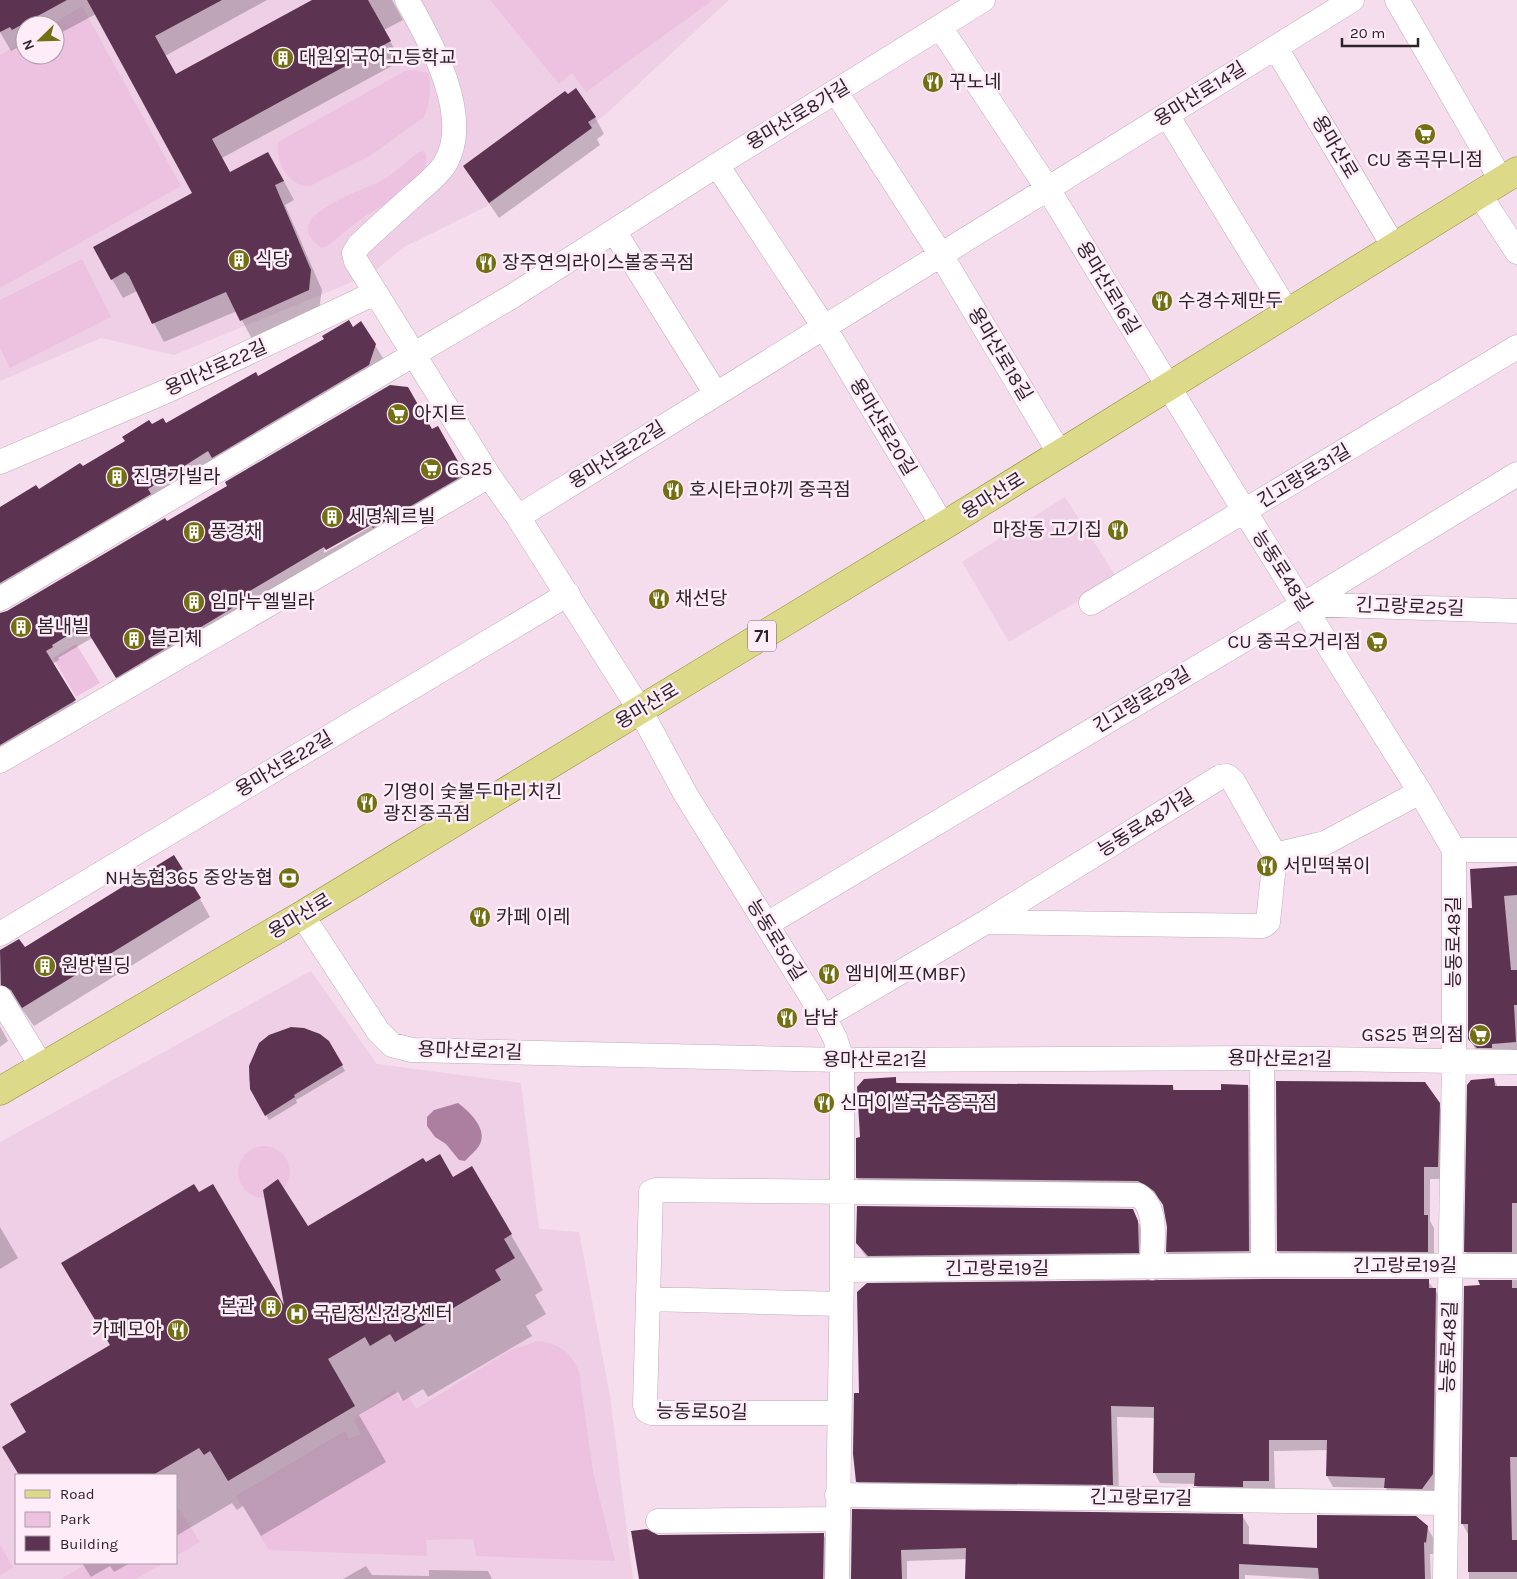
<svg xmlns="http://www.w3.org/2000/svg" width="1517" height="1579" font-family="Karla,'Noto Sans KR',sans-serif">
	<rect width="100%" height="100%" fill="#f5ddee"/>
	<path fill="#eecfe5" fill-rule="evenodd" d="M0,0h729l-123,114 -119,92 -83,41 -27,22 -25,13 -178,73 -73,-17 -101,43zM25,25h30v30h-30z
		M1065,497l52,81 -108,64 -47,-80z
		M311,971l66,93 144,19 18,146 40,3 31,164 23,183h-633v-437zM16,1475h160v88h-160z"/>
	<path fill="#edc2e1" d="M490,0h223l-127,92 -14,-19 -13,11z
		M82,6l99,180 -181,102v-233l25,-15v15h30v-30h-4z
		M413,70l15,3c4,10 2,37 -5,45l-55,39 -58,29c-21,2 -35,-25 -32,-44l127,-71z
		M422,151l4,2c5,33 -40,49 -62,64 -13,9 -25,20 -37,29l-5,2c-48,-31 41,-57 61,-68 12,-8 23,-18 34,-27z
		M82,259l29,58 -101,51 -10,-20v-48z
		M76,644l24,39 -24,14 -23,-39z
		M238 1172a26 26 0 1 1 52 0a26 26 0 1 1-52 0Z
		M538,1341c22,3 33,11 41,31l14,100 22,89 -139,-5 -3,-17 -47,1 1,16 -158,-6 -33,-54 109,-65 4,8 12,-5 -7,-14 41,-31 5,11 9,-3 7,12 95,-59z
		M178,1508l22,34 -24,14v-47z
		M0,1544l13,24 -13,7z
		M88,1563h76l-28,16h-75z"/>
	<path fill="#ac7fa0" d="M458,1103c12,9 31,27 21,43 -4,6 -10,10 -14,15l-6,-1 -13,-16 -11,-7 -8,-11v-9l7,-7z"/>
	<path fill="#0003" fill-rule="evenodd" d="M0,0h267l-102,56 11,19 139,-75h77l11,20 -19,10 17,31 -179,97 8,16 49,-2 15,28 -9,5 37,85 -3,19 -67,30 -15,-28 -73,31 -27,-51 -14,7 -11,-19 82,-86 -98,-179 -41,22v-11h-30v23l-3,-3 -11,6 -11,-19z
		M595,117l9,17 -7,5 3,6 -101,73 -35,-51z
		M353,329l22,16 8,13 -7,20 -376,222v-91l82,-41 70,-42 14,-2z
		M437,427l30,52 -343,211 -32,-52 -34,20 1,2 -7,4 30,50 -82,45v-145l7,-2 160,-89zM376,520l1,3 -53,30v-3z
		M1517,867v187l-41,-4 -7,-12 4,-129z
		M200,899l10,18 -176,109 -15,-21 -8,-2 -11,6v-58l19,-11 5,9z
		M0,1026l8,15 -8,6z
		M329,1042l16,29 -49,29 1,3 -28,17 -14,-23 -6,-18 1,-12z
		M895,1079l3,5 275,3 2,4h47l26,-5 6,11 1,165 -82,1 -6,-11 1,-25 -4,-22 -3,-4 -16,-10 -282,-3 -6,-10 4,-39z
		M1494,1079l4,8h19v176h-45l-6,-11z
		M1438,1104l8,12 -1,63h-15v42l4,7v35h-149l-7,-12z
		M472,1168l71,122 -8,5 11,19 -20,12 6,10 -104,61 -5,-8 -20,12 -5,-9 -39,23 27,47 -125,74 -18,-30 -6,4 -5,-7 -56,33v-61h-156l-16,-28 282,-136 21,-83 146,-49z
		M1132,1210l12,23v30l-269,3 -11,-12 -7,-11z
		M0,1227l18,31 -18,11z
		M1517,1280v299h-48v-43l-7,-13 20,-237 -2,-5z
		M1428,1281l14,19 -3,186 -11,14 -36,-1 -6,-11 -53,-1 -6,-11 1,-26 -54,1 1,40 -73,6 -6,-13 -36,-1 -6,-11 1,-54 -38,-1 2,78 -255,-3 -7,-11z
		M1242,1515l7,12v19l69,3 109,-22 7,12 -1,15h-3l1,25h-116l-70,-4v4h-279l1,-20 -60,2v18h-41v-37z
		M823,1534l7,12 -1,33h-188z
		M82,1563h48l-16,9 -4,-6 -19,11z
		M366,1566l6,9 57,1v-6l59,1 4,8h-149z"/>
	<path fill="#5c3452" d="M0,0h67l-55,30 -2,-3 -10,5z
		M87,0h135l-67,36 21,38 136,-74h56l23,41 -179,98 18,33 38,-20 16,29 -9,4 36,85 -2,20 -69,31 -14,-29 -74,32 -23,-48 -4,-4 -14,8 -18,-33 99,-54z
		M576,88l20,29 -8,5 4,6 -103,75 -26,-37 102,-75 3,3z
		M349,320l4,7 8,-6 15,23 -7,21 -157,93 -4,-7 -60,38 3,5 -151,89v-76l36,-22 3,4 41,-26 3,3 42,-25 -3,-4 27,-17 3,4 11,-6 3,5 90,-51 2,4 66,-37 -2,-3z
		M390,385l18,2 24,42 6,-3 22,39 -1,13 -86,50 -2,-3 -45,25 -2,-3 -76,45 2,4 -24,16 -110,66 -32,-52 -32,19 1,2 -7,4 30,49 -76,45v-132l7,-2 158,-93 2,3 60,-35 -2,-4z
		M174,855l27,43 -179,110 -11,-18 -10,-5 -1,-35 19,-11 6,8z
		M1517,866v29l-13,1 7,74h6v35h-3l2,37 -24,2v4h-15l-9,-9v-131h4l-2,-39z
		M291,1027l13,1 16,6 9,7 14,24 -49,30 1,2 -30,19 -15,-27 -1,-23 10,-23 10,-8z
		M896,1077v6l277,2v5h48v-6l27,1 1,166 -83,1 1,-25 -4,-22 -9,-14 -16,-10 -282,-3v-40l4,-1 -3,-50 7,-8z
		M1494,1078l1,8h22v117h-5v49h-48l3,-167 4,-5z
		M1276,1081l149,1 15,21 -2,64h-14v48h4v37l-151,-1z
		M440,1154l13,23 19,-11 40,68 -8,5 11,19 -20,12 6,10 -106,62 -5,-8 -20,12 -5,-9 -37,22 27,47 -127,75 -18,-30 -6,4 -5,-7 -46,27h-134l-17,-28 24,-15 -16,-28 100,-59 -49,-82 133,-79 5,8 14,-8 71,121 -21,-115 15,-11 30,47 115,-68 3,4z
		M857,1206l276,3 5,12 1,32 -271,3 -12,-13z
		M1263,1279h166v9h7l-3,186 -11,15 -38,-1 1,-10 -59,-2 1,-36h-58v41h-26v6l-49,-1 1,-13h-42l1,-66 -43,-1 2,79 -257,-3 -3,-28 1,-61h5l-2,-101 10,-9z
		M1478,1280h34v8h5v169h-7l2,83h5v32h-49v-48h-7l3,-238 16,-1z
		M852,1509l391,5v30l74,4v-33l99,1 12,10 -2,17 -2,-1 1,37h-106l-1,-11 -79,-4v15h-274l1,-31 -65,2 1,29h-51z
		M647,1529l11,6 166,-2 -1,46h-184l-8,-48z"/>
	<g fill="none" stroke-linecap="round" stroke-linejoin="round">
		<g stroke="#c1aaba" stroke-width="25">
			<path id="street" d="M407,0c24,42 66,117 38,164 -8,12 -20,21 -30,30 -19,17 -38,34 -56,51l-5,8 2,8 133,215 29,41 122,193 46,85 138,222 11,21 7,22v210l-5,309
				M1397,0l104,180
				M940,27l108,162 197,323 175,280 34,58v212l-9,517
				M1276,48l118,199
				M836,92l105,163 119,199
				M1167,115l121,198
				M717,165l107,162 119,199
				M1479,194l38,58
				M614,231l102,163
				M0,462l167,-71 208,-98
				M518,517l834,-517
				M0,599l511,-302 206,-132 266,-165
				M1091,603l426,-256
				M1304,604l213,7
				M0,761l489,-285
				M1454,850h63
				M1275,855l50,-12 95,-51
				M302,915l76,116 14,14 20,5 430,10 420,-2 255,4
				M767,924l537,-320 213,-130
				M0,934l568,-340
				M0,998l42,69
				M824,1017l162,-95 234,-145 7,-1 6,5 42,74 -7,67 -5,4 -277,-4
				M1262,1058l1,207
				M842,1270l421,-5 254,1
				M648,1299l192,5
				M838,1413h-186l-5,-2 -2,-6 6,-213 5,-2 482,5c22,13 13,51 14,73
				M837,1495l608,8
				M658,1521l179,-2"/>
		</g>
		<g stroke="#908b34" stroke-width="29">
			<path id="primary" d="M0,1091l302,-176 641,-389 574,-355"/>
		</g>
		<use href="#street" stroke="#fff" stroke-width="24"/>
		<use href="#primary" stroke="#dcda88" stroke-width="28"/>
	</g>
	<defs>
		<g id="building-disc" transform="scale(1.125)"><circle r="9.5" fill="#737013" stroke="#ffecf9"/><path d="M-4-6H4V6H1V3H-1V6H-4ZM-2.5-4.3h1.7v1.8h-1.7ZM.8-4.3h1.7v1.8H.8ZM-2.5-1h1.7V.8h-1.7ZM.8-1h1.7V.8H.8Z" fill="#fff"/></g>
		<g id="restaurant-disc" transform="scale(1.125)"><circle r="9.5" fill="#737013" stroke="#ffecf9"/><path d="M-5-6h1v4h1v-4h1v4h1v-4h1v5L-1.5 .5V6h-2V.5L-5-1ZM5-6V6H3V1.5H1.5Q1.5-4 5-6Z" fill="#fff"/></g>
		<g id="supermarket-disc" transform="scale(1.125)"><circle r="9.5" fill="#737013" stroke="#ffecf9"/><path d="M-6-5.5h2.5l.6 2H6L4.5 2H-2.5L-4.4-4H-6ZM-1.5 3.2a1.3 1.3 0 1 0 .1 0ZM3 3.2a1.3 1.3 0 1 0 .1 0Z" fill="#fff"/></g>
		<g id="bank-disc" transform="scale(1.125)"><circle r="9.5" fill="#737013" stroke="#ffecf9"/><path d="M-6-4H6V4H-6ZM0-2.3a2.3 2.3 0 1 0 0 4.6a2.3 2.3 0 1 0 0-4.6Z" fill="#fff"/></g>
		<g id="hospital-disc" transform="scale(1.125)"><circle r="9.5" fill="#737013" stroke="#ffecf9"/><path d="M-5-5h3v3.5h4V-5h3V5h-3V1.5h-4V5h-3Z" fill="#fff"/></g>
	</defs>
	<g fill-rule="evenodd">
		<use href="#building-disc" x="283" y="58"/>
		<use href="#restaurant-disc" x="933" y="82"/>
		<use href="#supermarket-disc" x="1425" y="134"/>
		<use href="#building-disc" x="239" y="260"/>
		<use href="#restaurant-disc" x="486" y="263"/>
		<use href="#restaurant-disc" x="1162" y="301"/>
		<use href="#supermarket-disc" x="398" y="414"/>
		<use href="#supermarket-disc" x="431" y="469"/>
		<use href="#building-disc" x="117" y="477"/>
		<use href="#restaurant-disc" x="673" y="490"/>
		<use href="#building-disc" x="332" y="517"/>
		<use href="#restaurant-disc" x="1118" y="530"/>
		<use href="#building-disc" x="194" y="532"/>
		<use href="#restaurant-disc" x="659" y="599"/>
		<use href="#building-disc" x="194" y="602"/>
		<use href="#building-disc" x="21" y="627"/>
		<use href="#building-disc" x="134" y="639"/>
		<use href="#supermarket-disc" x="1377" y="642"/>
		<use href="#restaurant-disc" x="367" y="803"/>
		<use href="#restaurant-disc" x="1267" y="866"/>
		<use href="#bank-disc" x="289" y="878"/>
		<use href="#restaurant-disc" x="480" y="917"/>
		<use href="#building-disc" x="45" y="966"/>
		<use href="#restaurant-disc" x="829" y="974"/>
		<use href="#restaurant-disc" x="787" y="1018"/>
		<use href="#supermarket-disc" x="1480" y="1035"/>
		<use href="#restaurant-disc" x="824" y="1103"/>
		<use href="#building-disc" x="271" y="1307"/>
		<use href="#hospital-disc" x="297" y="1314"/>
		<use href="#restaurant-disc" x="178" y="1330"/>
	</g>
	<g text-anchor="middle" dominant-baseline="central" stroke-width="5" stroke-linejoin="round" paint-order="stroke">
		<rect fill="#ffecf9" stroke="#6c6068" stroke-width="1" x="748" y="620.5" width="28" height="31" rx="4"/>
		<g font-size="18" font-weight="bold" fill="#2d242a">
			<text x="762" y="636">71</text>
		</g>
		<g font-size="19" fill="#2d242a" stroke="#ffecf9" text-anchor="start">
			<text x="299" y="58">대원외국어고등학교</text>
			<text x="949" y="82">꾸노네</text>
			<text x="1425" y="160" text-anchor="middle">CU 중곡무니점</text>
			<text x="255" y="260">식당</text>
			<text x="502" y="263">장주연의라이스볼중곡점</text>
			<text x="1178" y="301">수경수제만두</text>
			<text x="414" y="414">아지트</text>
			<text x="447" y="469">GS25</text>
			<text x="133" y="477">진명가빌라</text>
			<text x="689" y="490">호시타코야끼 중곡점</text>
			<text x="348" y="517">세명쉐르빌</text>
			<text x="1102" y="530" text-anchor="end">마장동 고기집</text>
			<text x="210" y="532">풍경채</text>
			<text x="675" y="599">채선당</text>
			<text x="210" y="602">임마누엘빌라</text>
			<text x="37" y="627">봄내빌</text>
			<text x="150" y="639">블리체</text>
			<text x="1361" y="642" text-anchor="end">CU 중곡오거리점</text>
			<text x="383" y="792">기영이 숯불두마리치킨<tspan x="383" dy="22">광진중곡점</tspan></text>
			<text x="1283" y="866">서민떡볶이</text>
			<text x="273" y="878" text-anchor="end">NH농협365 중앙농협</text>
			<text x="496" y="917">카페 이레</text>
			<text x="61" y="966">원방빌딩</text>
			<text x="845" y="974">엠비에프(MBF)</text>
			<text x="803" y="1018">냠냠</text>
			<text x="1464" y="1035" text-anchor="end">GS25 편의점</text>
			<text x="840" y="1103">신머이쌀국수중곡점</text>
			<text x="255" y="1307" text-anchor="end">본관</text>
			<text x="313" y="1314">국립정신건강센터</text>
			<text x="162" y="1330" text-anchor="end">카페모아</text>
		</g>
		<g font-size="19" fill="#2d242a" stroke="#ffecf9">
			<text transform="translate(1200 94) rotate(-32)">용마산로14길</text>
			<text transform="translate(798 115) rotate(-31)">용마산로8가길</text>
			<text transform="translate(1335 147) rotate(59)">용마산로</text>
			<text transform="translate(1108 288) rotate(59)">용마산로16길</text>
			<text transform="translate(1000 354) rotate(59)">용마산로18길</text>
			<text transform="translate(216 368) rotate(-24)">용마산로22길</text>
			<text transform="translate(883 427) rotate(59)">용마산로20길</text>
			<text transform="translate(617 455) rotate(-32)">용마산로22길</text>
			<text transform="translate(1304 476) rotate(-31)">긴고랑로31길</text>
			<text transform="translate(993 496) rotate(-32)">용마산로</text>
			<text transform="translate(1282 571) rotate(57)">능동로48길</text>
			<text transform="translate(1410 607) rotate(2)">긴고랑로25길</text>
			<text transform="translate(1142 700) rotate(-31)">긴고랑로29길</text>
			<text transform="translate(647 706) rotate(-31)">용마산로</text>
			<text transform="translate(284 764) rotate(-31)">용마산로22길</text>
			<text transform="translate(1146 823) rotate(-32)">능동로48가길</text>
			<text transform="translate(300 916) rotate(-31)">용마산로</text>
			<text transform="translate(776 940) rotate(58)">능동로50길</text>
			<text transform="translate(1454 942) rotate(-90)">능동로48길</text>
			<text transform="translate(470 1051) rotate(2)">용마산로21길</text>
			<text transform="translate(1280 1059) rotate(1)">용마산로21길</text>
			<text x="875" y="1060">용마산로21길</text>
			<text x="1405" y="1266">긴고랑로19길</text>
			<text x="997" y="1269">긴고랑로19길</text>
			<text transform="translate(1449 1347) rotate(-88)">능동로48길</text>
			<text transform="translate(702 1412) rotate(1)">능동로50길</text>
			<text transform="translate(1141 1498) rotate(1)">긴고랑로17길</text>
		</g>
	</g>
	<rect x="15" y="1474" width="162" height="90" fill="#ffecf9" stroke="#ab9ca6"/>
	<rect x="25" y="1490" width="25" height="8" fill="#dcda88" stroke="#ab9ca6"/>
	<text x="60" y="1499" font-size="15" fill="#2d242a">Road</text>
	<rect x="25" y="1512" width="25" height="15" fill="#edc2e1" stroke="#ab9ca6"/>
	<text x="60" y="1524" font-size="15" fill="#2d242a">Park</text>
	<rect x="25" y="1536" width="25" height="15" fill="#5c3452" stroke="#ab9ca6"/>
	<text x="60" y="1549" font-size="15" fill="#2d242a">Building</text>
	<g transform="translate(40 40) rotate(247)"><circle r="24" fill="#ffecf9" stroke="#ab9ca6"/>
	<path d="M0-4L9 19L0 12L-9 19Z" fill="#737013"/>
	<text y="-8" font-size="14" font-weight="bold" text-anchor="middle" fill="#2d242a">N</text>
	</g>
	<path d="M1342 38v8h76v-8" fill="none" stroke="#2d242a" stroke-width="2.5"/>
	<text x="1350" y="38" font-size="15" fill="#2d242a" stroke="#ffecf9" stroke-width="4" paint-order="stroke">20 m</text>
</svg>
